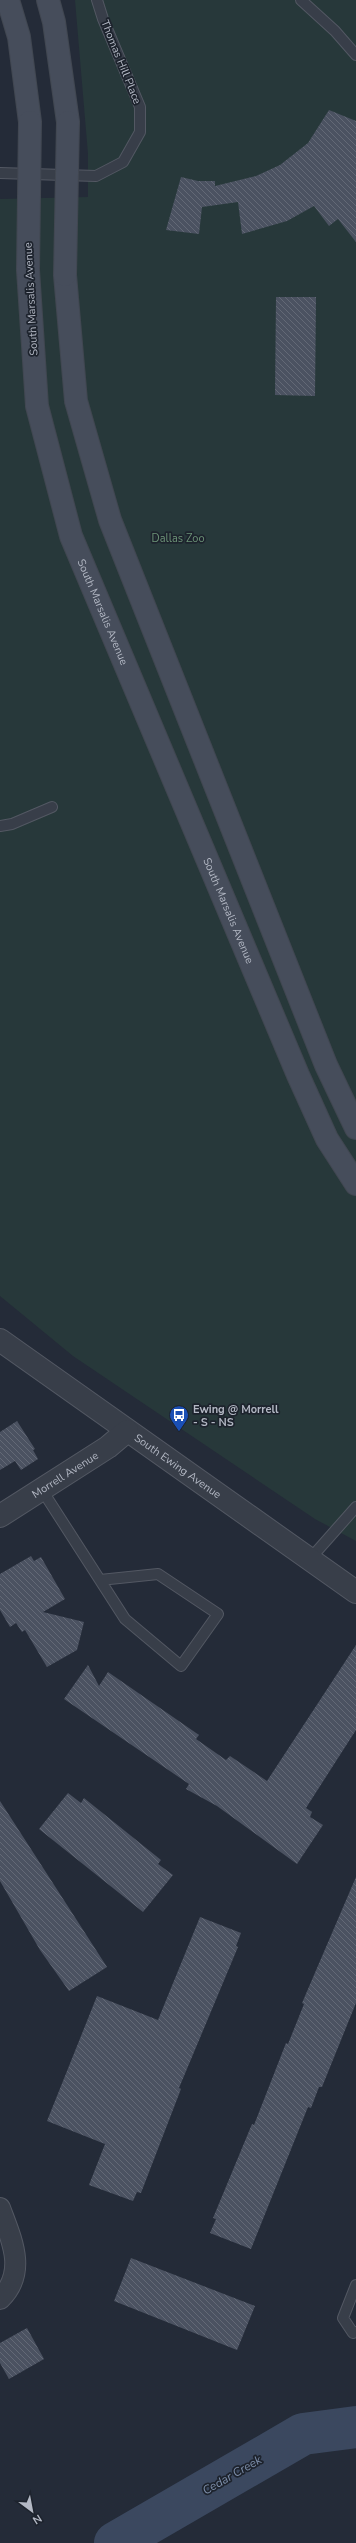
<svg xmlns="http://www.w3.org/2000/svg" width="356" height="2543" font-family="'Nunito Sans',sans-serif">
	<defs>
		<pattern id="building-back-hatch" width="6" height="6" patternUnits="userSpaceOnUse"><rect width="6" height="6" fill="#4b5261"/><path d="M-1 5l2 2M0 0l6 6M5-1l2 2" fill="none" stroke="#636976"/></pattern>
	</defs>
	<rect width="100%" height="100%" fill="#242b38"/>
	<path fill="#27383a" d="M75,0h281v1541l-41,-22 -242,-163 -73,-60v-1097l88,-2v-43z"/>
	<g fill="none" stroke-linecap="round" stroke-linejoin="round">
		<path stroke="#3b485f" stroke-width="42" d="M115,2543l188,-109 53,-7"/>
	</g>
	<path fill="url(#building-back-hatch)" d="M329,110l27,11v121l-18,-23 -9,7 -15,-20 -27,15 -45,13 -4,-32 -36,5 -3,27 -33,-4 15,-53 17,4h17v5l41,-10 24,-11 28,-22z
		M276,297h40l-1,99 -40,-1z
		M17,1421l18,28 -2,1 5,9 -17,11 -6,-9 -15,9v-38z
		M31,1556l3,5 7,-4 24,42 -22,13 41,10 -7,28 -30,17 -22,-37 -3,2 -6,-9 -6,4 -10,-17v-36z
		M356,1645v85l-50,78 6,4 -2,5 13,8 -26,39 -80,-58 -31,-17 3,-5 -125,-85 24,-34 11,21 9,-14 91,63 -3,4 30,21 4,-4 37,25z
		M68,1793l13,10 3,-5 77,62 -3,4 15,11 -30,37 -104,-83z
		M0,1801l107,166 -38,24 -29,-41 -40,-69z
		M356,1877v126l-34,84h-3l-8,21 -3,-1 -57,142 -41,-16 6,-14 -3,-1 39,-94 2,1 32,-82 2,1 16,-40 -2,-1z
		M200,1917l41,16 -5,13 2,1 -59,141 2,1 -40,104 -4,-1 -4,9 -44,-16 16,-41 -58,-23 50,-125 61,24z
		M131,2258l124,48 -18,44 -123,-49z
		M27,2328l17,31 -35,20 -9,-16v-20z"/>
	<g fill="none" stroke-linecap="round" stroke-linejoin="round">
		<g stroke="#535863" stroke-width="12">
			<path id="service" d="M301,0l34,31 21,24
				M0,173l96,3 27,-14 17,-30v-25l-37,-88 -6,-19
				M0,826l12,-2 40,-17
				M42,1490l83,129 56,47 37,-52 -60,-40 -58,6
				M310,1559l46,-52
				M356,2285l-13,33 10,15 3,-1"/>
		</g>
		<g stroke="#535863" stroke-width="22">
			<path id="minor" d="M0,2208c11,30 28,64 0,91"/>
		</g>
		<g stroke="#535863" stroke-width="24">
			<g id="tertiary">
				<path id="s1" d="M0,1340l356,252"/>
				<path id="s2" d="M0,1516l108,-69 19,-16"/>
			</g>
		</g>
		<g stroke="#414751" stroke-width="24">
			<g id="secondary">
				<path d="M8,0l11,37 11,85"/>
				<path d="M48,0l6,22 14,100"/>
				<path id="s3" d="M28,270l9,136 34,130 227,539 29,64 29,45"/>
				<path d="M65,275l11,126 34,119 216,545 30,63"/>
			</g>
		</g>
		<use href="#service" stroke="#383e49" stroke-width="10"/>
		<use href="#minor" stroke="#383e49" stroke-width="20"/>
		<use href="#tertiary" stroke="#383e49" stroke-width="22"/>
		<use href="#secondary" stroke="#464d5b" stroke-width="22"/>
		<g stroke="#414751" stroke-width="24" stroke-linecap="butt">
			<path id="secondary-bridge" d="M28,270l2,-148
				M65,275l3,-153"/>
		</g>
		<use href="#secondary-bridge" stroke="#464d5b" stroke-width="22"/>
	</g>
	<defs>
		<g id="bus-pin" transform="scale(1)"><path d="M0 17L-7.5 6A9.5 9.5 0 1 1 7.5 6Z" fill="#1a4fb4" stroke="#1d232d"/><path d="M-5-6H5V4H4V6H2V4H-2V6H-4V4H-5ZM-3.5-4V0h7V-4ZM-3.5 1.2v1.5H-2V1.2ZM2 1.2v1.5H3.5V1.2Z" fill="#fff"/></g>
	</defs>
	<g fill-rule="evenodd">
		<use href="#bus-pin" x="179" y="1415"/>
	</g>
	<g text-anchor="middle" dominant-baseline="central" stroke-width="3.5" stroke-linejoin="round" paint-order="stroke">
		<g font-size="11" fill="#b3b8c4" stroke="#1d232d">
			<text transform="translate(121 62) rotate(68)">Thomas Hill Place</text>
			<text transform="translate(31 299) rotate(-93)">South Marsalis Avenue</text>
			<text stroke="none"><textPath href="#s3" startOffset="353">South Marsalis Avenue</textPath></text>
			<text stroke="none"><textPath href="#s3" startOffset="677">South Marsalis Avenue</textPath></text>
			<text stroke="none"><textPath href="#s1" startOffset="218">South Ewing Avenue</textPath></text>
			<text stroke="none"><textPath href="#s2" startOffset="77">Morrell Avenue</textPath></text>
		</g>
		<g font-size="11" fill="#6c9377" stroke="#1d232d">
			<text x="178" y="538">Dallas Zoo</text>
		</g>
		<g font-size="11" font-weight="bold" fill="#b3b8c4" stroke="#1d232d" text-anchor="start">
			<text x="193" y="1409">Ewing @ Morrell<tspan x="193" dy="13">- S - NS</tspan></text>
		</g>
		<g font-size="12" font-style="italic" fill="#7d8eaa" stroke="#1d232d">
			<text transform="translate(232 2475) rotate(-30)">Cedar Creek</text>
		</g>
	</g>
	<g transform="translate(32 2511) rotate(148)" stroke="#1d232d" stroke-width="3" paint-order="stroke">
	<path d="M0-3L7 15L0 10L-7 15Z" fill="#b3b8c4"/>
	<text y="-6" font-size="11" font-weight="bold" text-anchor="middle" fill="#b3b8c4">N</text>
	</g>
</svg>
